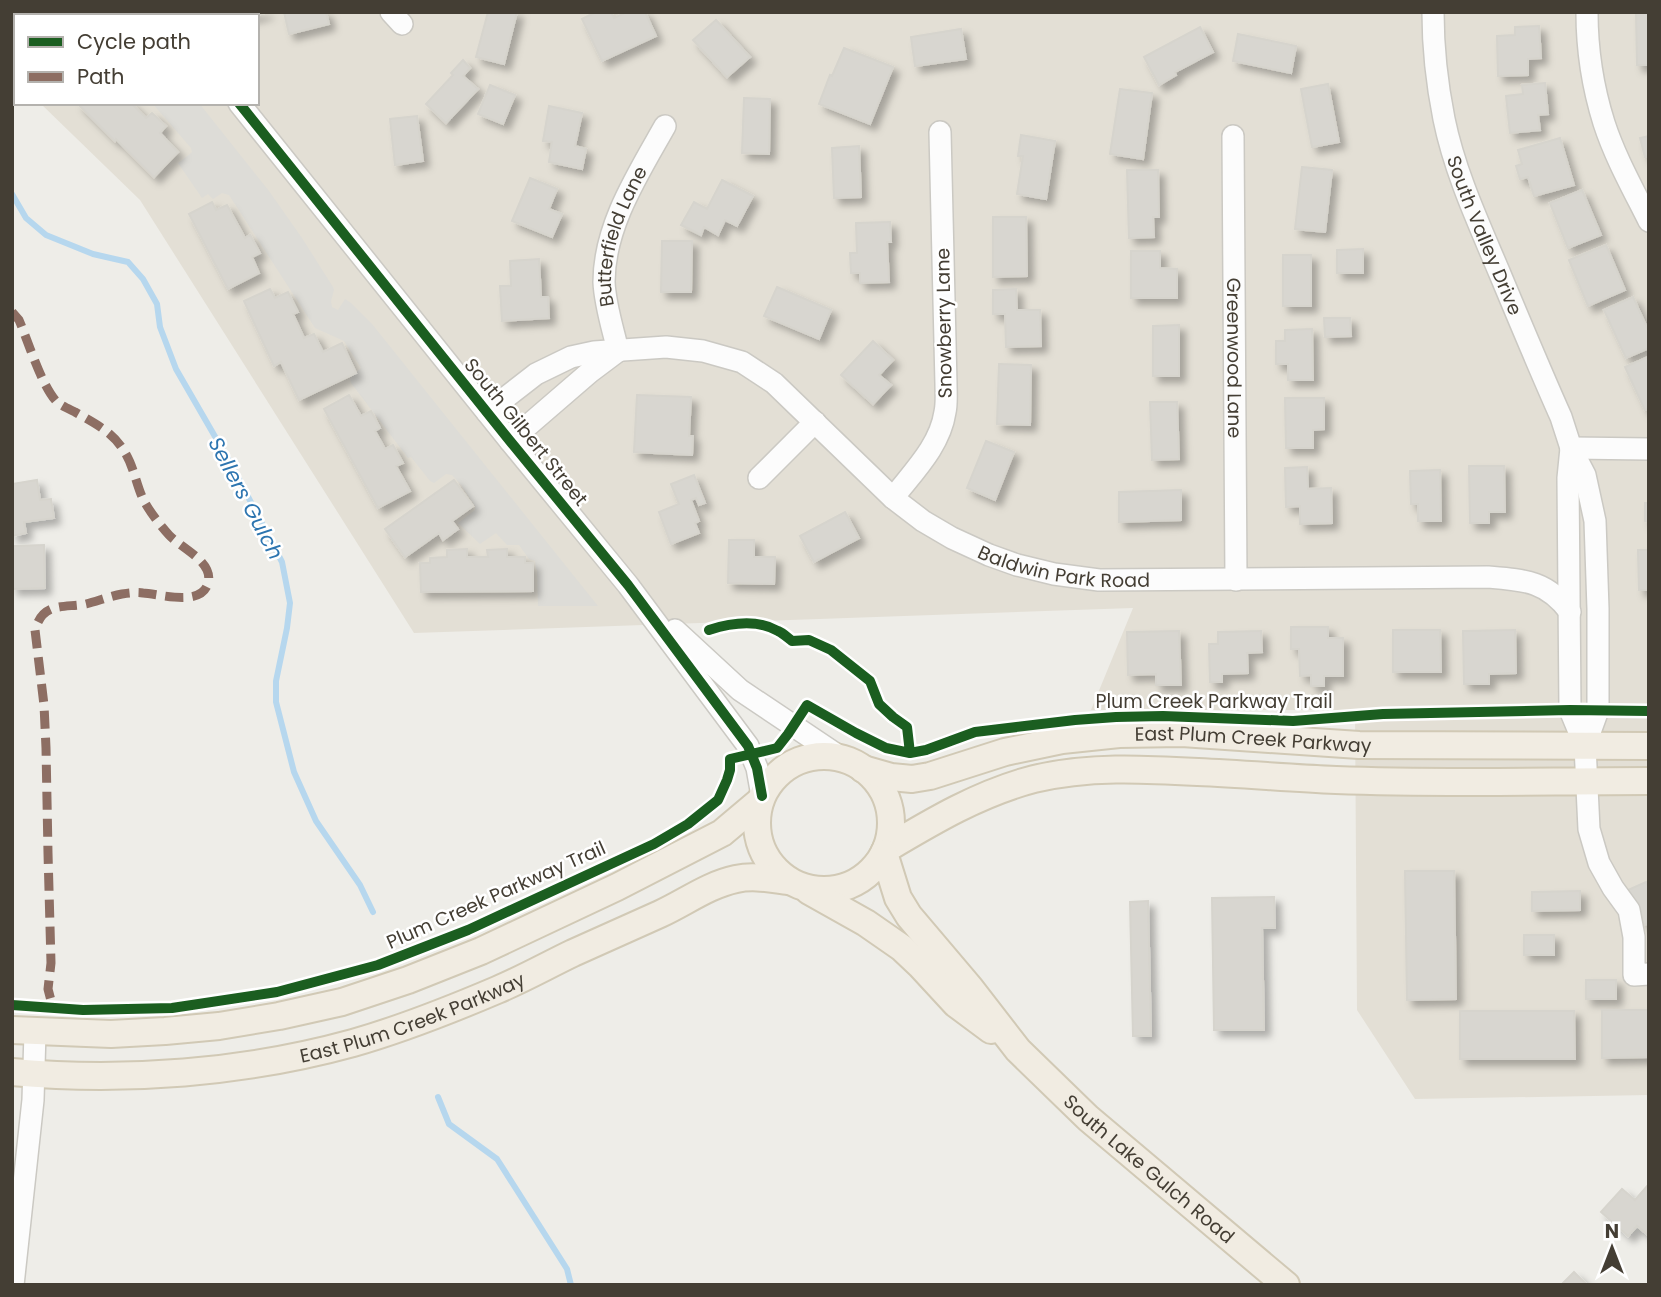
<svg xmlns="http://www.w3.org/2000/svg" width="1661" height="1297" font-family="Poppins,sans-serif">
	<defs>
		<filter id="shadow"><feDropShadow dx="6" dy="6" stdDeviation="3.5" flood-color="#0004"/></filter>
	</defs>
	<rect width="100%" height="100%" fill="#eeede8"/>
	<path fill="#e3dfd5" d="M12,12h1637v1083l-234,4 -58,-89 -2,-300h-264l42,-102 -719,25 -274,-433 -100,-97h217v-87h-241v64l-4,-4z"/>
	<path fill="#dddcd7" d="M56,12h70l3,4h-70z
		M152,103h47l70,88 33,47 31,49 1,3 -3,11 1,6 6,3 7,-11 6,4 21,21 226,282h-60l-1,-36 -1,-1 -1,-8 -6,-2 -10,-14h-12l-11,-12 -16,11 -22,-21 17,-13v-4l-14,-21 -9,-10 -6,-1 -12,9 -4,-2 -19,-24 -3,1 -57,-75 -1,-5 11,-10 -17,-27 -29,-13 -86,-133 -7,-2 -9,6 -5,-5 -6,4 -24,-35 12,-9 2,-2 -1,-4z"/>
	<g fill="none" stroke-linecap="round" stroke-linejoin="round">
		<path stroke="#b6d7ee" stroke-width="6" d="M12,194l14,24 20,17 47,19 35,8 15,17 14,25 3,23 16,42 56,97 50,96 8,41 -3,25 -11,53v21l18,70 22,49 44,64 13,27
			M438,1097l11,27 48,35 70,110 4,16"/>
	</g>
	<path fill="#d8d6d0" stroke="#d6d4cd" stroke-width="2" filter="url(#shadow)" d="M12,12h24l-1,1 2,3h-21v32l-4,-3z
		M236,12h32l-15,4h-16z
		M284,12h42l3,12 -40,10z
		M488,12h29l-13,52 -28,-7z
		M596,12h15l3,6 13,-6h18l11,24 -54,25 -20,-42z
		M1636,12h13v53h-12z
		M716,20l34,37 -23,20 -34,-37z
		M1539,26l2,32 -13,1v16l-30,1 -1,-40 18,-1v-8z
		M1200,27l13,25 -38,20 1,3 -17,10 -15,-28z
		M961,29l5,30 -51,7 -4,-29z
		M1238,34l58,12 -5,27 -58,-12z
		M844,48l49,19 -23,57 -51,-20 11,-29 2,1z
		M463,60l7,8 -7,8 15,13 -32,34 -20,-19 27,-29 -2,-2z
		M1545,83l3,31 -10,1 2,15 -30,3 -4,-37 17,-2 -1,-9z
		M1328,84l11,58 -27,5 -11,-58z
		M490,85l25,10 -12,29 -25,-10z
		M1120,89l32,4 -9,66 -33,-5z
		M744,98l26,1 -1,55 -27,-1z
		M77,103h54l15,15 6,-5 14,13 -6,7 18,19 -24,25 -38,-38 -1,2z
		M549,106l33,7 -7,33 11,3 -4,20 -33,-7 3,-20 -9,-1z
		M417,116l6,45 -28,4 -5,-46z
		M1021,135l34,6 -9,58 -29,-5 6,-38h-5z
		M1649,136v20l-4,1 -5,-19z
		M1560,138l14,47 -40,11 -6,-19 -8,2 -4,-13 6,-2 -4,-14z
		M859,146l2,51 -27,1 -2,-50z
		M1302,167l30,3 -7,62 -30,-3z
		M1127,170h31l1,47h-6l1,20 -25,1z
		M530,178l27,11 -8,20 13,5 -10,23 -40,-16z
		M722,180l31,16 -16,30 -12,-6 -7,15 -14,-8 -3,8 -20,-10 13,-23 13,7z
		M1582,190l19,45 -33,13 -18,-45z
		M212,202l4,8 11,-5 18,33 5,-3 10,18 -8,4 7,16 -31,16 -39,-75z
		M993,217h33l1,59 -34,1z
		M890,222l1,20h-4l2,40 -29,1v-10h-9l-1,-20h7l-1,-30z
		M662,241h30l-1,51h-30z
		M1606,245l19,45 -37,16 -19,-46z
		M1363,249v24h-26v-23z
		M1131,251h29v17l17,1v29h-46z
		M1283,255h28v51h-28z
		M539,259l2,38h7l1,21 -47,3 -2,-35h11l-1,-25z
		M777,287l54,23 -12,29 -55,-23z
		M270,289l5,9 13,-6 10,20 -5,2 11,24 10,-4 9,18 19,-9 14,30 -57,27 -18,-38 -7,4 -30,-65z
		M1016,289l1,21h23l1,36 -35,1 -1,-33h-12v-24z
		M1633,297l16,35v16l-23,10 -22,-48z
		M1324,318h26l1,18 -26,1z
		M1179,325v51h-26v-50z
		M1312,329l1,51h-25v-16h-12v-23h9v-11z
		M873,341l20,19 -14,15 12,10 -18,19 -32,-29z
		M1648,357l1,52 -4,1 -20,-43z
		M999,364l32,1 -1,60 -33,-1z
		M349,395l12,21 10,-5 9,17 -5,3 10,18 8,-4 10,18 -7,3 14,25 -32,17 -54,-99z
		M637,395l54,2 -2,39h4l-1,19 -58,-3z
		M1285,398h39v31l-11,1v18h-27z
		M1150,402h27l2,57 -27,1z
		M986,441l28,11 -19,48 -28,-12z
		M1469,466h35l1,46h-16v11h-19z
		M1307,467l1,22 23,-1 1,35 -32,1v-18l-14,1 -1,-39z
		M1440,470l1,51h-23v-17h-7l-1,-33z
		M694,475l11,28 -6,2 -3,-7 -5,2 8,21 -4,2 4,10 -28,11 -12,-32 20,-8 -8,-20z
		M37,480l3,20 11,-1 3,19 -30,4 2,11 -14,3v-52z
		M454,480l19,26 -21,15 6,8 -15,11 -4,-7 -34,24 -20,-28z
		M1181,490v30l-62,2v-30z
		M1645,503h4v19l-4,-1z
		M845,512l14,26 -45,24 -14,-26z
		M729,540h25v17h21l-1,27 -46,-1z
		M44,545l1,43 -33,1v-43z
		M467,549v8h21l-1,-7 20,-1v8h18v6h8v28l-112,1 -1,-29h10v-5l17,-1v-7z
		M1638,550h11v40h-10z
		M1291,627h37v11h15v38h-19v10h-13v-11l-11,1 -1,-27h-8z
		M1393,630h47l1,42h-48z
		M1515,630l1,43 -27,1v10h-25l-1,-53z
		M1179,631l2,54h-25v-11l-28,1 -1,-43z
		M1261,631l1,21 -15,1 1,20 -26,1v8h-12l-1,-38h9v-12z
		M1405,871h49l2,128 -49,1z
		M1646,882l3,6v35l-5,2 -16,-35z
		M1580,891v19l-48,1v-19z
		M1274,897l1,31h-13l2,102h-50l-2,-132z
		M1148,901l3,135h-18l-3,-134z
		M1524,935h30v20h-30z
		M1586,980h30v19h-30z
		M1602,1010h47v47l-47,1z
		M1460,1011h114l1,48h-115z
		M1649,1184v52l-12,-10 -9,10 -27,-24 21,-23 13,11z
		M1574,1272l13,13h-26z"/>
	<g fill="none" stroke-linecap="round" stroke-linejoin="round">
		<g stroke="#cbc9c3" stroke-width="24">
			<g id="minor">
				<path d="M166,12l3,4"/>
				<path d="M391,12l11,12"/>
				<path id="s1" d="M1433,12c0,36 4,72 11,107 11,54 35,105 56,155 20,48 40,96 61,143l10,31 14,27 10,46 3,88v101l-13,36"/>
				<path d="M1587,12c0,37 6,76 17,111 11,34 29,66 45,98"/>
				<path d="M239,103l271,338 118,144 120,161 9,22 5,28"/>
				<path id="s2" d="M1233,136l3,444"/>
				<path id="s3" d="M618,351c-5,-22 -13,-46 -14,-69 0,-56 34,-108 61,-156"/>
				<path id="s4" d="M487,412l49,-38 35,-17 23,-5 72,-5 37,4 39,11 32,21 119,115 30,23 29,17 37,17 28,10 37,9 45,6 389,-3c37,3 59,4 82,35"/>
				<path d="M510,441l80,-69 28,-21"/>
				<path d="M1571,448l-3,30 2,232 15,36 4,83 10,34 14,25 16,22 5,27v38l15,-1"/>
				<path d="M1571,448l78,1"/>
				<path d="M759,478l56,-56"/>
				<path d="M893,498c20,-26 47,-52 52,-86 2,-9 1,-19 1,-28l-6,-252"/>
				<path d="M675,630l65,60 103,69"/>
				<path d="M13,1285l20,-185 2,-68"/>
			</g>
		</g>
		<g stroke="#d1c9b5" stroke-width="30">
			<g id="major">
				<circle cx="824" cy="823" r="67"/>
				<path id="s5" d="M863,769l28,8 21,2 18,-3 75,-24 57,-12 57,-6 63,-1 177,12 290,1"/>
				<path d="M886,849c47,-28 94,-56 148,-70 54,-13 109,-10 164,-7 46,2 92,6 138,8 104,4 208,1 313,1"/>
				<path id="s6" d="M884,853l14,45 11,18 61,72 48,62 70,68 198,167"/>
				<path d="M809,891l57,32 36,25 18,17 36,39 35,26"/>
				<path d="M12,1030l99,4 54,-3 54,-5 60,-10 63,-14 66,-22 73,-29 136,-64 105,-54 38,-32"/>
				<path id="s7" d="M12,1072c113,10 232,1 341,-29 49,-14 97,-33 144,-53 26,-11 51,-25 76,-37 29,-13 58,-26 87,-39 26,-12 48,-29 76,-35 18,-4 35,0 53,2"/>
			</g>
		</g>
		<use href="#minor" stroke="#fcfcfc" stroke-width="21"/>
		<use href="#major" stroke="#f1ece2" stroke-width="26"/>
		<path stroke="#8d6e63" stroke-width="9" stroke-dasharray="18 9" stroke-linecap="butt" d="M12,312l7,8c9,21 23,67 38,82 5,4 12,7 18,10 19,11 38,20 49,39 10,15 12,34 20,50 6,11 16,24 25,34 13,14 48,28 38,51 -9,20 -47,8 -64,7 -7,-1 -14,0 -21,1 -12,2 -24,7 -36,10 -24,4 -43,-2 -51,26l9,75 2,43 2,105 3,110 -3,26 5,19"/>
		<g stroke="#fff" stroke-width="15">
			<path id="cycleway" d="M239,103l271,338 118,144 120,161 9,22 5,28
				M709,630c22,-7 48,-11 69,1 5,2 10,7 14,10l17,-1 22,10 39,31 9,23 14,13 14,10 3,26
				M12,1005l71,5 89,-2 105,-16 101,-27 90,-35 186,-86 34,-20 30,-24 9,-20 3,-10v-11l47,-11 11,-14 19,-29 49,28 30,15 24,5 16,-3 49,-18 100,-12 41,-3 47,-1 130,5 90,-7 187,-4 79,1"/>
		</g>
		<use href="#cycleway" stroke="#1b5e20" stroke-width="10"/>
	</g>
	<g text-anchor="middle" dominant-baseline="central" stroke-width="5" stroke-linejoin="round" paint-order="stroke">
		<g font-size="19" fill="#443e34" stroke="#fff">
			<text stroke="none"><textPath href="#s1" startOffset="231">South Valley Drive</textPath></text>
			<text stroke="none"><textPath href="#s3" startOffset="119">Butterfield Lane</textPath></text>
			<text transform="translate(944 323) rotate(-91)">Snowberry Lane</text>
			<text stroke="none"><textPath href="#s2" startOffset="222">Greenwood Lane</textPath></text>
			<text transform="translate(526 432) rotate(51)">South Gilbert Street</text>
			<text stroke="none"><textPath href="#s4" startOffset="667">Baldwin Park Road</textPath></text>
			<text x="1214" y="701">Plum Creek Parkway Trail</text>
			<text stroke="none"><textPath href="#s5" startOffset="397">East Plum Creek Parkway</textPath></text>
			<text transform="translate(496 895) rotate(-24)">Plum Creek Parkway Trail</text>
			<text stroke="none"><textPath href="#s7" startOffset="408">East Plum Creek Parkway</textPath></text>
			<text stroke="none"><textPath href="#s6" startOffset="418">South Lake Gulch Road</textPath></text>
		</g>
		<g font-size="21" font-style="italic" fill="#2d75b0" stroke="#fff">
			<text transform="translate(246 498) rotate(62)">Sellers Gulch</text>
		</g>
	</g>
	<rect width="1661" height="1297" fill="none" stroke="#443e34" stroke-width="28"/>
	<rect x="14" y="14" width="245" height="91" fill="#ffffff" stroke="#b4b2ae" stroke-width="2"/>
	<rect x="28" y="37" width="35" height="10" fill="#1b5e20" stroke="#b4b2ae" stroke-width="2"/>
	<text x="77" y="49" font-size="21" fill="#443e34">Cycle path</text>
	<rect x="28" y="72" width="35" height="10" fill="#8d6e63" stroke="#b4b2ae" stroke-width="2"/>
	<text x="77" y="84" font-size="21" fill="#443e34">Path</text>
	<g transform="translate(1612 1248)" stroke="#ffffff" stroke-width="5" paint-order="stroke">
	<path d="M0-5L12 26L0 18L-12 26Z" fill="#443e34"/>
	<text y="-10" font-size="19" font-weight="bold" text-anchor="middle" fill="#443e34">N</text>
	</g>
</svg>
